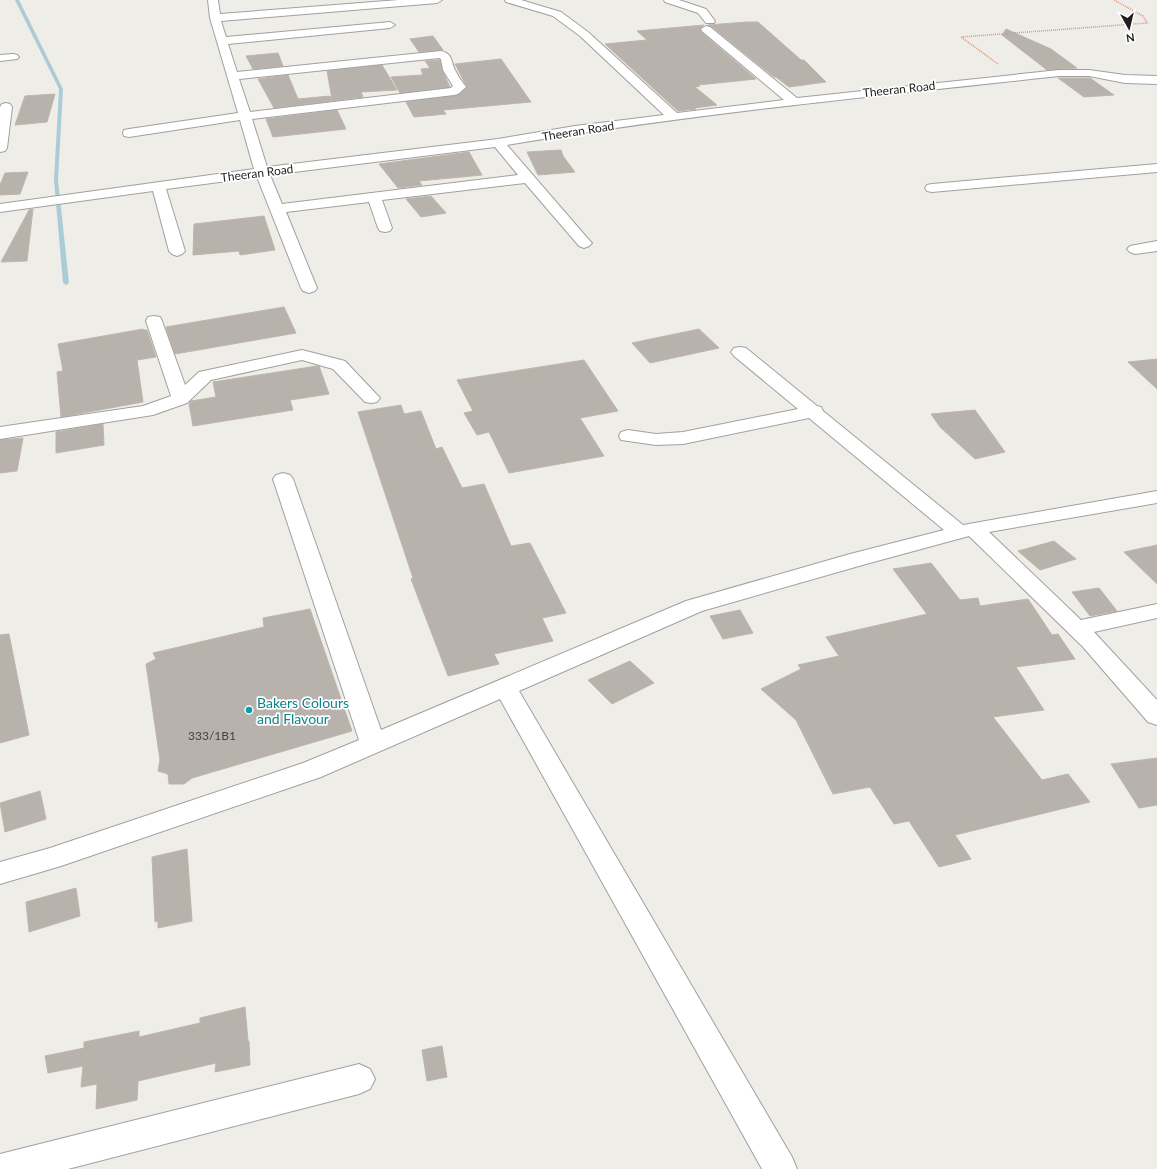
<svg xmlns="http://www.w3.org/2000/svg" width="1157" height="1169" font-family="Lato,sans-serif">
	<rect width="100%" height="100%" fill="#efede7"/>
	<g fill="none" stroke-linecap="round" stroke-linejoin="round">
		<path fill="#accbd8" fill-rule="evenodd" d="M15,0h4l44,89 -5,91 11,103 -3,2 -3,-2 -9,-103 5,-91z"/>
	</g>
	<path fill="#b8b2ac" stroke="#bfb5aa" d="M747,22h11l43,38h3l22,22 -37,5 -13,-10h-2l-63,-51 -3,-1z
		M704,25l-4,4 1,3 55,47 -58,6 2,1 -5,1 22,18 -22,3 1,1 -18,2 -73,-67 42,-4 -10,-9z
		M1006,29l45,20 26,19 -30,2 -45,-35z
		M433,36l10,14 -24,2 -9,-13z
		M278,53l5,13 -30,3 -7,-13z
		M501,59l30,43 -88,8 3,4 -32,3 -8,-15 52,-7 9,-8 -12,-23z
		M440,60l2,10 8,17 -50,6 -9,-16 32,-2 -2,-6 9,-1 -5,-7z
		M382,65l15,25 -36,2 2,5 -89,11 -16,-29 30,-4 10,24 32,-3 2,3 -5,-28z
		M1058,78h32l24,17 -30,2z
		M55,94l-8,28 -32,3 10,-29z
		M337,110l9,19 -73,8 -7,-18z
		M561,150l2,6 12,16 -37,3 -11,-23z
		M469,152l13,23 -63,6 3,4 -24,3 -19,-24z
		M28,172l-8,22 -20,1v-10l5,-12z
		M431,196l15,17 -25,4 -15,-18z
		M33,209l-6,52 -26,1 28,-52z
		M264,216l11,34 -35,5 -1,-4 -46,4 1,-31z
		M284,307l12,26 -121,21 -9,-27z
		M143,329v1h4l9,27 -19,3 6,42 -82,15 -4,-45 6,-1 -5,-27z
		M699,329l20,19 -69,15 -18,-20z
		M1157,359v30l-29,-27z
		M584,360l34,51 -38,7 24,38 -95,17 -20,-41 -12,3 -13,-22 9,-2 -16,-31z
		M317,366h2l10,28 -39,6 3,10 -100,16 -4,-22 2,-3 25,-4 -3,-15z
		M401,405l3,9 17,-3 15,38 6,-2 20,41 22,-4 27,62 19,-3 36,70 -24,5 11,23 -59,13 5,10 -51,12 -37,-97 2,-1 -55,-166z
		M975,410l30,42 -30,7 -35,-32 -9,-13z
		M103,424l1,21 -48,8v-21z
		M23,438l-6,33 -17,2v-33z
		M1054,541l22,18 -36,11 -22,-19z
		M1157,545v39l-33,-32z
		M931,563l29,37 18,-2 2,8 48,-7 24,36 6,-1 17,25 -59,8 28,43 -51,7 49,63 26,-6 22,28 -135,33 16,24 -32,8 -30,-46 -15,3 -24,-37 -37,7 -37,-74 -35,-31 40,-20 -3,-4 41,-9 -13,-19 101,-23 -34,-45z
		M1099,588l18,23 -27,5 -18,-24z
		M310,609l42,122 -160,47 -8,6h-15l-1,-10 -10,-3 2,-11 -14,-96 10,-5 -3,-6 111,-26 -1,-9z
		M740,610l13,23 -30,6 -13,-23z
		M9,634l20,101 -29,8v-108z
		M630,661l24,22 -42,21 -24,-24z
		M1157,758v47l-18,3 -28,-44z
		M40,791l6,28 -41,13 -5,-29z
		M187,849l5,72 -34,7v-7l-3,1 -3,-65z
		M76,888l4,28 -51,16 -3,-30z
		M245,1007l3,34h1l1,24 -35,7 1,-9 -78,18 -1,19 -41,9 1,-25 -16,3 2,-21 -35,7 -3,-17 39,-8v-6l55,-11v6l61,-14v-5z
		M442,1046l5,31 -20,4 -5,-31z"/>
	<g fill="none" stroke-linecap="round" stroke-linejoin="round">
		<g stroke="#a0a0a0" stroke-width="2">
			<path id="minor" d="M208,0h10l2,14 179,-14h43l-5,3 -216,18 5,16 164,-15 5,3 -5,3 -162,16 9,28 204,-21c12,3 10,11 14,19 3,6 7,12 11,17l-8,7 -4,1 -202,24 15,48 231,-28 77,-13 89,-11 -84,-79 -27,-20 -47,-14 -1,-2h16l40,12 27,20 89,81 107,-13 -82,-69 -1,-2 5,-3 4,1 87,71 262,-28h30l36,5 32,1v8l-32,-1 -36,-7h-30c-184,20 -369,38 -552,69l82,95 3,3 -3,3 -5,2 -5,-2 -54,-63 -143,17 10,28 -2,3 -5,1 -5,-1 -2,-3 -9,-26 -83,10 31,76 -2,3 -6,2 -6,-2 -2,-3 -44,-111 -91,12 19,62 -3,3 -5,2 -5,-2 -3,-3 -16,-60 -153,21v-8l254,-35 -14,-49 -111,17 -5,-1 -1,-3 1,-3 5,-1 109,-16 -28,-95zM439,58l2,1 2,11 10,16 -2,2 -201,24 -11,-33zM495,147l23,28 -236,29 -12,-29z
				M664,0h15l27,9 9,12 -1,2h-8l-8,-10 -33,-11z
				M13,54l4,1 2,2 -2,2 -17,2v-6z
				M6,103l4,1 2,3 -5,41 -2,3 -5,1v-45l2,-3z
				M1157,164v8l-225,20 -5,-1 -2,-3 2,-3 5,-1z
				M1157,241v10l-22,3 -5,-2 -3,-3 3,-3z
				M154,316l6,1 2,4 23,64 14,-13 103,-22 43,11 35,37 -3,4 -6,1 -6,-1 -32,-33 -31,-9 -91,20 -24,23 -34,12 -153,24v-12l143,-21 28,-10 -25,-75 2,-4z
				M740,347l6,1 71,58 4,1 2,4 140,114 194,-34v12l-168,29 92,88 76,-16v14l-63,14 63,68v25l-9,-3 -65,-75 -114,-111 -103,28 -164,47 -183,80 273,466 5,12h-35l-262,-470 -179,78 -260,89 -61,18v-22l50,-14 253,-85 56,-23 -86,-261 3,-4 7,-2 7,2 3,4 88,251 305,-129 164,-47 94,-24 -135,-112 -126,26 -27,1 -35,-5 -2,-4 2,-4 7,-2 28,4 27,-2 115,-23 -64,-53 -3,-4 3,-4z
				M359,1064l11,5 5,10 -5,10 -11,5 -291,75h-68v-15l4,-1z"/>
		</g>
		<path stroke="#eb8f7b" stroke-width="1.5" stroke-dasharray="1 1" stroke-linecap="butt" d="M998,64l-37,-27 186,-14 -4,-7 -29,-16"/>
		<use href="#minor" fill="#fff" fill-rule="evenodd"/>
	</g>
	<circle fill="#0f9aa8" stroke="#fff" stroke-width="1.5" cx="249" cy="710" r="4"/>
	<g text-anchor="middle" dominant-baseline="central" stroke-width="3.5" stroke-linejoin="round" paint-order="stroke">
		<g font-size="12" fill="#1f1f1f" stroke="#fff">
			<text transform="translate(899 89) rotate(-6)">Theeran Road</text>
			<text transform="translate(578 131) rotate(-9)">Theeran Road</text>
			<text transform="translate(257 173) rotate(-7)">Theeran Road</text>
		</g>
		<g font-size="12" fill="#454442">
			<text x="212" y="735">333/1B1</text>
		</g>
		<g font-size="14" fill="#0d838f" stroke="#fff" text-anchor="start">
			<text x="257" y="702">Bakers Colours<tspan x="257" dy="16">and Flavour</tspan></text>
		</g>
	</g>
	<g transform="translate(1129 28) rotate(172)" stroke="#ffffff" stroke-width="3" paint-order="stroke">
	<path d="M0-3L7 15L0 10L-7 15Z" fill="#1f1f1f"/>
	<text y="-6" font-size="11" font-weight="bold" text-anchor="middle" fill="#1f1f1f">N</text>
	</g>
</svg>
